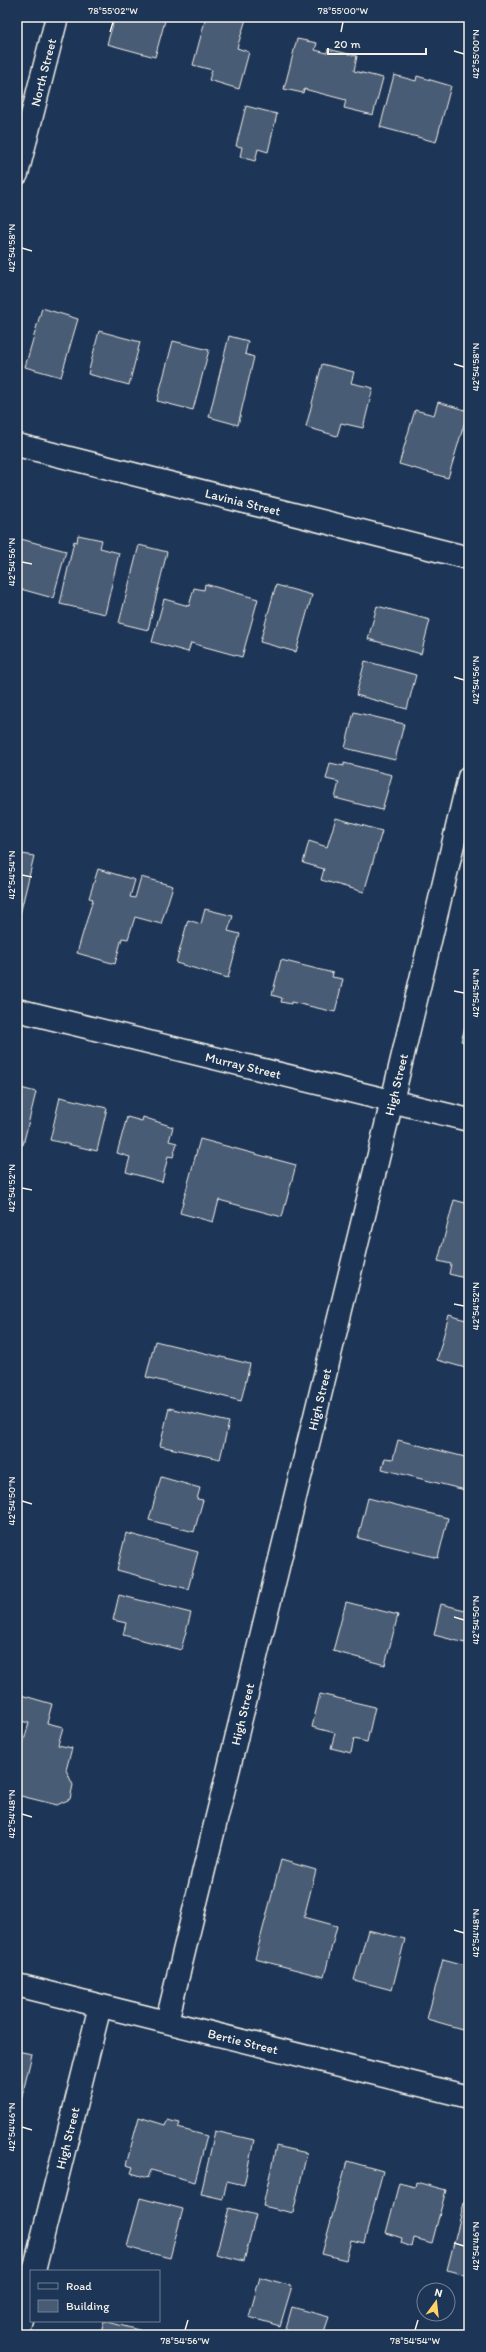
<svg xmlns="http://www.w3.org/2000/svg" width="486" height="2352" font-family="Itim,sans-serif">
	<rect width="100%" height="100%" fill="#1d3557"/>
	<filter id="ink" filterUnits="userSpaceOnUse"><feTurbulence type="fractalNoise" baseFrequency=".025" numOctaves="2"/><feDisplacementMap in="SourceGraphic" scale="8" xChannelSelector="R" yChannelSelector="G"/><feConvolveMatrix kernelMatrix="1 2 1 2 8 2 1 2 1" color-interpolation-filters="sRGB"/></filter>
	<g filter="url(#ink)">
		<path fill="#485b74" stroke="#f4f1e8" d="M115,17h51l-11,40 -48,-13z
			M206,17h32l8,2 -9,29 12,4 -10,37 -30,-9 3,-10 -19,-5z
			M297,39l20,4 -2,7 12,3 1,-4 29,7 -3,15 29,7 -10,37 -29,-7 2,-8 -42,-11 -1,4 -19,-4z
			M394,75l22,6 1,-5 34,10 -15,56 -56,-15z
			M246,106l31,8 -9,38 -10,-3 -3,12 -15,-4 2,-10 -6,-1z
			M42,308l36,11 -17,58 -36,-10z
			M99,331l41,11 -11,43 -41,-11z
			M229,336l19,5 -3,13 9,3 -16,68 -29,-8z
			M173,341l36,9 -16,60 -36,-9z
			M322,364l32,8 -3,11 22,5 -10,40 -22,-5 -4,13 -31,-9z
			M438,402l30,9 -20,67 -49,-14 16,-54 19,5z
			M78,535l24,5 -2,8 19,5 -14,61 -45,-10 14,-63 3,1z
			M17,538l49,13 -13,47 -36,-10z
			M139,545l28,7 -19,78 -29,-7z
			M205,584l53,15 -16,58 -51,-14 -3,9 -36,-10 12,-43 25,7 5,-18 10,2z
			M276,585l36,10 -16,57 -36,-10z
			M377,606l53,14 -9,34 -53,-15z
			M365,661l51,14 -9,34 -51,-14z
			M354,712l50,12 -9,36 -50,-12z
			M330,763l14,3v-3l48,12 -10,35 -47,-12 4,-16 -13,-3z
			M336,818l46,13 -18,61 -43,-12 3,-11 -21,-6 6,-22 18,6z
			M17,853l17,3 -17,71z
			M98,869l37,11 -5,17 5,1 6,-21 32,9 -12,38 -26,-7 -7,22 -6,-1 -7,26 -38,-11 16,-54 -4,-1z
			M205,909l28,7 -5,15 12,3 -12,44 -52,-15 12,-43 13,4z
			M281,960l52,13 -1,4 11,2 -8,33 -44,-10v2l-10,-2 1,-4 -10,-3z
			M469,1014v30l-8,-3z
			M17,1087l19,5 -13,53 -6,-1z
			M60,1097l47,11 -10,43 -47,-11z
			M127,1117l15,4 1,-4 30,10 -4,14 8,2 -4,14 -5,-1 -6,26 -36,-10 4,-15 -13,-4z
			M200,1139l96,26 -14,52 -63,-17 -6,22 -33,-9z
			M454,1200l15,4v75l-20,-5 2,-10 -13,-3z
			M449,1315l20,6v48l-32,-9z
			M155,1341l95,23 -9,37 -95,-24z
			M169,1408l60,14 -9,37 -60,-13z
			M398,1440l71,18v33l-87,-22 3,-11 8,1z
			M161,1477l39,11 -3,11 6,1 -9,32 -45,-12z
			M368,1498l80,20 -10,40 -80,-20z
			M126,1533l72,19 -10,37 -71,-19z
			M119,1595l72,18 -10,37 -58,-15 3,-12 -13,-3z
			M346,1602l52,13 -13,50 -52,-14z
			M441,1604l28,7v33l-35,-9z
			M320,1694l55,13 -8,35 -13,-3 -3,14 -20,-5 4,-15 -23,-6z
			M21,1695l31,9 -5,19 16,4 -5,18 14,3 -6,22 7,15 -3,14 -13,6 -40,-10v-53l6,2 6,-21 -12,-3z
			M281,1860l35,10 -12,47 33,9 -13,51 -69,-18z
			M368,1930l37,9 -13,51 -38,-10z
			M443,1959l26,7v65l-42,-12z
			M17,2051l15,3 -15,64z
			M139,2117l26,8 2,-5 13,3 -2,5 29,8 -12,46 -44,-12 -3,8 -17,-5 2,-6 -7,-2z
			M215,2131l39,9 -10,45 -17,-4 -4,18 -22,-5z
			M276,2146l31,7 -14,60 -30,-7z
			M347,2161l36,10 -19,72 -13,-3 -5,20 -24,-6z
			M416,2182l30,8 -14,53 -18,-5 -2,9 -11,-4 1,-5 -16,-5 13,-50 16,4z
			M466,2195l3,1v80l-22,-6z
			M140,2198l43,11 -13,49 -43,-11z
			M229,2208l27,7 -12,46 -28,-7z
			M260,2277l32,9 -12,40 -31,-9z
			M292,2307l37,10 -6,18h-39z
			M104,2321l54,14h-58z"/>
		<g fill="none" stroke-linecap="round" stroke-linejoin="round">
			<g stroke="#f4f1e8" stroke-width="25">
				<g id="minor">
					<path id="s1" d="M17,174l40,-157"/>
					<path id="s2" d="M17,445l452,113"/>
					<path id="s3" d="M17,1010l452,110"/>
					<path id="s4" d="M17,1985l452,112"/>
					<path id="s5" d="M167,2021l225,-920 77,-324"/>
					<path id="s6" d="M34,2271l66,-265"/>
					<path d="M17,2335l14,-54"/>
				</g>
			</g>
			<use href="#minor" stroke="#1d3557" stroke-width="22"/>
		</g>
	</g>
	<path fill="none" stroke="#f4f1e8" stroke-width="1.5" d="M110,32l3,-10M341,32l2,-10M454,51l10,3M22,248l10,3M454,364l10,3M22,562l10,2M454,677l10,3M22,875l10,2M454,991l10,2M22,1188l10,2M454,1304l10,2M22,1501l10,3M454,1617l10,3M22,1814l10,3M454,1930l10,3M22,2127l10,3M454,2243l10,3M185,2330l3,-10M415,2330l3,-10"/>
	<g text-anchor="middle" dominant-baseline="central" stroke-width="3.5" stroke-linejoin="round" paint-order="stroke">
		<g font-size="13" fill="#f4f1e8" stroke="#1d3557">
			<text stroke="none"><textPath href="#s1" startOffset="105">North Street</textPath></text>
			<text stroke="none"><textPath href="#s2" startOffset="233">Lavinia Street</textPath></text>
			<text stroke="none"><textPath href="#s3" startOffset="233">Murray Street</textPath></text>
			<text stroke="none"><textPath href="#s5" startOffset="964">High Street</textPath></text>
			<text stroke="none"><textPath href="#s5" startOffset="640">High Street</textPath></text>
			<text stroke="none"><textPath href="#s5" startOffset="316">High Street</textPath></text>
			<text stroke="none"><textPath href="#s4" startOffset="233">Bertie Street</textPath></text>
			<text stroke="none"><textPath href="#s6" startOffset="137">High Street</textPath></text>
		</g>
	</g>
	<rect width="486" height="2352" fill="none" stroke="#1d3557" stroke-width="44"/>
	<rect x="30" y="2270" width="130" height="52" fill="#1d3557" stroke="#738091"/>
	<rect x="38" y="2283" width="20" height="6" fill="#1d3557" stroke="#738091"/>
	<text x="66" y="2290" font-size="12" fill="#f4f1e8">Road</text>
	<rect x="38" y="2300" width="20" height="12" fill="#485b74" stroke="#738091"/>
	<text x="66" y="2310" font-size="12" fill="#f4f1e8">Building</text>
	<g transform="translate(436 2302) rotate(15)"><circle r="19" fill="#1d3557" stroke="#738091"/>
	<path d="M0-3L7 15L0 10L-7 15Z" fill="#ffd166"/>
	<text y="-6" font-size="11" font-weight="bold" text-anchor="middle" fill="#f4f1e8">N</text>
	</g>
	<path d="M328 48v6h98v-6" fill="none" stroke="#f4f1e8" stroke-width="2"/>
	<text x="334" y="48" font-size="12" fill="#f4f1e8" stroke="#1d3557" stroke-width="3" paint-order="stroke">20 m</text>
	<rect x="22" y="22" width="442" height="2308" fill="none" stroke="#f4f1e8" stroke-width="1.5"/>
	<g font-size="10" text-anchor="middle" fill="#f4f1e8">
		<text x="113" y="14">78°55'02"W</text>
		<text x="343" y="14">78°55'00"W</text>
		<text transform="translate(475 54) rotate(-90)" y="4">42°55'00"N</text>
		<text transform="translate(11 248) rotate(-90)" y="4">42°54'58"N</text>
		<text transform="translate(475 367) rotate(-90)" y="4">42°54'58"N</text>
		<text transform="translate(11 562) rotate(-90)" y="4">42°54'56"N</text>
		<text transform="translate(475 680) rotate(-90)" y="4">42°54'56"N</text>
		<text transform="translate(11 875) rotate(-90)" y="4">42°54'54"N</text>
		<text transform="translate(475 993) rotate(-90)" y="4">42°54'54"N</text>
		<text transform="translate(11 1188) rotate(-90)" y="4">42°54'52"N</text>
		<text transform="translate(475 1306) rotate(-90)" y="4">42°54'52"N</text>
		<text transform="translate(11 1501) rotate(-90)" y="4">42°54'50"N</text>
		<text transform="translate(475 1620) rotate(-90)" y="4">42°54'50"N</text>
		<text transform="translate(11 1814) rotate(-90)" y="4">42°54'48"N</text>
		<text transform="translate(475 1933) rotate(-90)" y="4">42°54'48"N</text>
		<text transform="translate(11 2127) rotate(-90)" y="4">42°54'46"N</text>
		<text transform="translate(475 2246) rotate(-90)" y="4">42°54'46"N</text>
		<text x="185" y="2344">78°54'56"W</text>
		<text x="415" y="2344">78°54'54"W</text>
	</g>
</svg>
